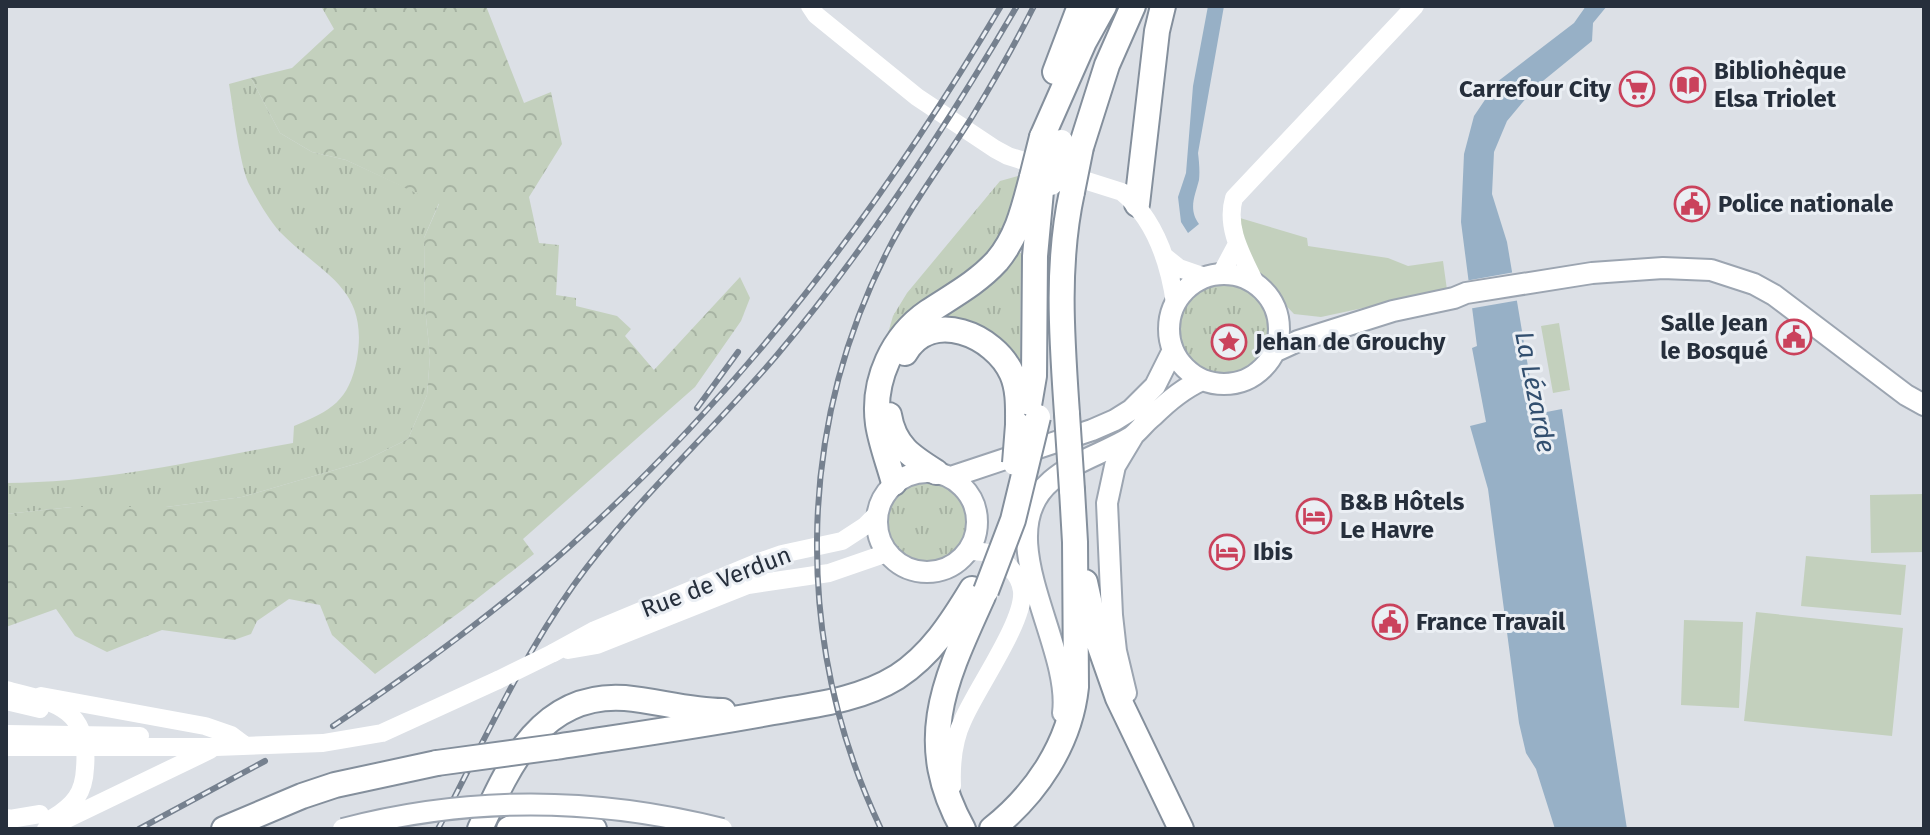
<svg xmlns="http://www.w3.org/2000/svg" width="1930" height="835" font-family="'Fira Sans',sans-serif">
	<defs>
		<pattern id="grass-tufts" width="24" height="20" patternUnits="userSpaceOnUse" patternTransform="scale(2)"><rect width="24" height="20" fill="#c3d0bd"/><path d="M3 7l-1-3M5 7V3M7 7l1-3M15 17l-1-3M17 17v-4M19 17l1-3" fill="none" stroke="#a7b3a3"/></pattern>
		<pattern id="forest-crowns" width="20" height="18" patternUnits="userSpaceOnUse" patternTransform="scale(2)"><rect width="20" height="18" fill="#c3d0bd"/><path d="M2 6a3 3 0 1 1 6 0M12 15a3 3 0 1 1 6 0" fill="none" stroke="#a7b3a3"/></pattern>
	</defs>
	<rect width="100%" height="100%" fill="#dce0e6"/>
	<path fill="url(#grass-tufts)" d="M251,78l29,55 32,19 34,8 93,43 -15,35 1,70 5,48 -3,39 -19,44 -46,23 -120,35 -76,10h-94l-66,7v-31c97,0 192,-23 287,-40l1,-17c37,-15 55,-25 63,-67 12,-72 -34,-83 -77,-127 -11,-12 -22,-31 -30,-46 -10,-17 -17,-79 -21,-102z
		M1025,174l-20,56 -21,30 -98,80 7,-24 14,-23 93,-112z
		M1015,253h6l-1,124 -10,-19 -97,-27z
		M1180 329a44 44 0 1 1 88 0a44 44 0 1 1-88 0Z
		M887 522a40 40 0 1 1 80 0a40 40 0 1 1-80 0Z"/>
	<path fill="url(#forest-crowns)" d="M321,6h165l38,97 27,-11 11,52 -33,53 10,46 20,2 -3,50 20,3v8l41,10 14,13 -6,7 29,34 86,-93 10,21 -9,23 -46,66 -172,152 11,15 -70,55 -89,65 -43,-39 -12,-30 -31,-6 -32,22 -6,13 -17,6 -72,-10 -55,22 -32,-16 -19,-27 -50,18v-113l66,-7h94l76,-10 120,-35 46,-23 19,-44 3,-39 -5,-48 -1,-70 15,-34 -93,-44 -34,-8 -32,-19 -29,-55 41,-10 42,-39z"/>
	<path fill="#c3d0bd" d="M1240,218l67,20 1,8 80,12 20,8 35,-5 4,29 -126,27 -27,-3 -35,-37 -15,-30z
		M1559,323l11,67 -17,3 -12,-67z
		M1924,494v58l-53,1 -1,-58z
		M1806,556l100,9 -5,50 -100,-9z
		M1756,612l147,16 -11,108 -148,-15z
		M1684,620l59,2 -4,86 -58,-3z"/>
	<path fill="#97b0c6" d="M1208,6h16l-26,147c1,8 2,18 1,27 -4,16 -11,29 0,44l-11,9 -7,-11 -3,-25 8,-24 7,-87z
		M1586,6h21l-14,17 -1,18 -54,44 -16,18 -15,18 -13,31 -2,42 15,48 29,172 26,-5 65,420h-72l-19,-60 -10,-16 -7,-30 -31,-234 -18,-63 16,-4 -14,-74 5,-2 -16,-124 3,-68 10,-38 23,-34 77,-59z"/>
	<path fill="#dce0e6" d="M1515,272l5,28 -52,9 -3,-28z"/>
	<g fill="none" stroke-linecap="round" stroke-linejoin="round">
		<g stroke="#9ca5b1" stroke-width="24">
			<path id="primary" d="M1169 329a55 55 0 1 1 110 0a55 55 0 1 1-110 0Z
				M1274,352l24,-11 95,-30 61,-13 12,-5 126,-20 71,-5 48,2 43,14 20,11 132,100 18,10
				M877 522a50 50 0 1 1 100 0a50 50 0 1 1-100 0Z
				M951,477l141,-47 23,-10 16,-10 24,-24 18,-36
				M1126,693l-10,-42 -4,-36 -5,-112 8,-37 18,-30
				M1063,713c9,-69 -76,-178 -12,-232 23,-20 54,-28 80,-44 8,-6 14,-15 22,-21 14,-14 31,-28 49,-36"/>
		</g>
		<g stroke="#848f9c" stroke-width="28">
			<path id="highway" d="M1055,72l25,-66
				M1042,137l42,-95 20,-36
				M1081,147l26,-82 26,-59
				M1137,204l20,-173 6,-25
				M905,353c26,-45 90,-18 107,21 7,16 6,34 6,51
				M1067,414c-5,-74 -11,-149 5,-222
				M889,415c5,31 23,42 47,57
				M1027,417l7,-41 1,-120 6,-65
				M894,483c-5,-19 -13,-39 -16,-59 -6,-44 15,-88 50,-112 24,-16 49,-29 69,-51 21,-25 27,-54 35,-84
				M1085,582l13,59 20,57 63,131
				M555,747c71,-11 142,-21 213,-34 44,-8 90,-12 129,-36 34,-22 55,-55 75,-88
				M224,829l78,-33 33,-11 102,-22
				M480,829c29,-64 61,-137 145,-131 33,3 64,13 98,13
				M509,829c29,-16 56,-15 85,0
				M963,829c-49,-88 -18,-149 20,-233
				M992,829c44,-35 78,-85 84,-142l-1,-145 -3,-52"/>
		</g>
		<path stroke="#fff" stroke-width="18" d="M810,6l6,9 101,82 78,52 13,7 114,36c33,27 47,70 53,111
			M1164,256l15,12 26,9
			M1221,274l16,-30
			M1255,283c-12,-26 -30,-55 -21,-85l181,-192
			M568,650l29,-5 151,-60 81,-12 58,-20
			M553,653l42,-23 161,-67 26,-9 60,-13 23,-15 12,-12
			M41,696l164,30 26,9 12,9
			M6,701l34,8
			M6,734l134,2
			M6,747h210l107,-4 59,-10 116,-53
			M952,786c-1,-23 1,-45 11,-66 13,-31 62,-99 59,-129 -1,-8 -5,-16 -11,-22 -11,-15 -25,-18 -43,-18
			M6,818l4,1 30,-5
			M46,829l164,-79"/>
		<use href="#primary" stroke="#fff" stroke-width="20"/>
		<use href="#highway" stroke="#fff" stroke-width="24"/>
		<g stroke="#76818f" stroke-width="6">
			<path id="rail" d="M697,408l41,-56
				M333,726c82,-55 162,-113 236,-179 175,-157 312,-339 432,-541
				M139,829l126,-68
				M438,829c43,-82 82,-168 135,-243 60,-84 138,-153 204,-231 91,-108 169,-228 240,-349
				M881,829c-87,-184 -86,-397 7,-579 24,-47 56,-88 84,-133 22,-36 43,-73 62,-111"/>
		</g>
		<use href="#rail" stroke="#ebeff4" stroke-width="3" stroke-dasharray="9" stroke-linecap="butt"/>
		<g stroke="#9ca5b1" stroke-width="24" stroke-linecap="butt">
			<path id="primary-bridge" d="M343,829c125,-33 253,-32 379,0"/>
		</g>
		<g stroke="#848f9c" stroke-width="28" stroke-linecap="butt">
			<path id="highway-bridge" d="M1032,177l10,-40
				M1051,183l10,-41
				M1072,192l9,-45
				M1067,414l5,76
				M1015,463l3,-38
				M986,591l27,-71 25,-103
				M437,763l118,-16"/>
		</g>
		<path stroke="#fff" stroke-width="18" d="M498,680l55,-27
			M6,690c49,12 84,18 79,78 -1,25 -11,37 -32,50"/>
		<use href="#primary-bridge" stroke="#fff" stroke-width="20"/>
		<use href="#highway-bridge" stroke="#fff" stroke-width="24"/>
	</g>
	<defs>
		<g id="library-ring" transform="scale(1.8)"><circle r="9.5" fill="#ebeff4" stroke="#ca425c" stroke-width="1.5"/><path d="M-6-4Q-3-5.5-.7-3.5V5Q-3 3-6 4ZM6-4Q3-5.5 .7-3.5V5Q3 3 6 4Z" fill="#ca425c"/></g>
		<g id="supermarket-ring" transform="scale(1.8)"><circle r="9.5" fill="#ebeff4" stroke="#ca425c" stroke-width="1.5"/><path d="M-6-5.5h2.5l.6 2H6L4.5 2H-2.5L-4.4-4H-6ZM-1.5 3.2a1.3 1.3 0 1 0 .1 0ZM3 3.2a1.3 1.3 0 1 0 .1 0Z" fill="#ca425c"/></g>
		<g id="civic-ring" transform="scale(1.8)"><circle r="9.5" fill="#ebeff4" stroke="#ca425c" stroke-width="1.5"/><path d="M-.6-6.5H3V-4.5H.6V-3L4-1V1h2V6H-6V1h2V-1L-.6-3ZM-1.2 2.5V6h2.4V2.5Z" fill="#ca425c"/></g>
		<g id="sight-ring" transform="scale(1.8)"><circle r="9.5" fill="#ebeff4" stroke="#ca425c" stroke-width="1.5"/><path d="M0-6L1.8-2.2L6-1.7L2.9 1.2L3.7 5.4L0 3.3L-3.7 5.4L-2.9 1.2L-6-1.7L-1.8-2.2Z" fill="#ca425c"/></g>
		<g id="hotel-ring" transform="scale(1.8)"><circle r="9.5" fill="#ebeff4" stroke="#ca425c" stroke-width="1.5"/><path d="M-6-4.5h1.5V1H6V5H4.5V3h-9V5H-6ZM-4 0a1.8 1.8 0 1 1 3.6 0ZM.5 0V-2.5h3Q6-2.5 6 0Z" fill="#ca425c"/></g>
	</defs>
	<g fill-rule="evenodd">
		<use href="#library-ring" x="1688" y="85"/>
		<use href="#supermarket-ring" x="1637" y="89"/>
		<use href="#civic-ring" x="1692" y="204"/>
		<use href="#civic-ring" x="1794" y="337"/>
		<use href="#sight-ring" x="1229" y="342"/>
		<use href="#hotel-ring" x="1314" y="516"/>
		<use href="#hotel-ring" x="1227" y="552"/>
		<use href="#civic-ring" x="1390" y="622"/>
	</g>
	<g text-anchor="middle" dominant-baseline="central" stroke-width="6" stroke-linejoin="round" paint-order="stroke">
		<g font-size="24" font-weight="bold" fill="#262f3c" stroke="#ebeff4" text-anchor="start">
			<text x="1714" y="71">Bibliohèque<tspan x="1714" dy="28">Elsa Triolet</tspan></text>
			<text x="1611" y="89" text-anchor="end">Carrefour City</text>
			<text x="1718" y="204">Police nationale</text>
			<text x="1768" y="323" text-anchor="end">Salle Jean<tspan x="1768" dy="28">le Bosqué</tspan></text>
			<text x="1255" y="342">Jehan de Grouchy</text>
			<text x="1340" y="502">B&amp;B Hôtels<tspan x="1340" dy="28">Le Havre</tspan></text>
			<text x="1253" y="552">Ibis</text>
			<text x="1416" y="622">France Travail</text>
		</g>
		<g font-size="24" fill="#262f3c" stroke="#ebeff4">
			<text transform="translate(716 582) rotate(-21)">Rue de Verdun</text>
		</g>
		<g font-size="26" font-style="italic" fill="#324f6f" stroke="#ebeff4">
			<text transform="translate(1535 392) rotate(79)">La Lézarde</text>
		</g>
	</g>
	<rect width="1930" height="835" fill="none" stroke="#262f3c" stroke-width="16"/>
</svg>
